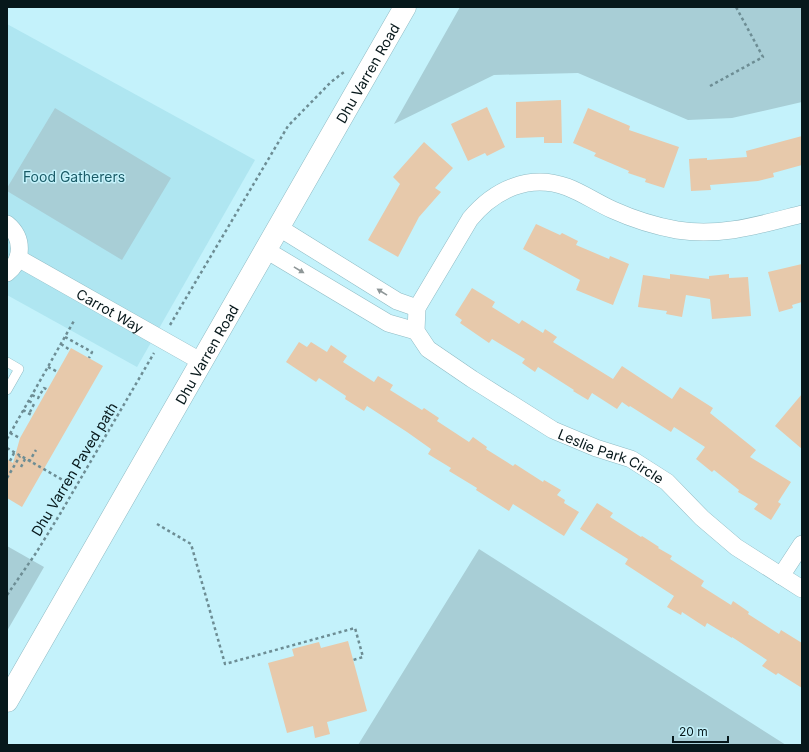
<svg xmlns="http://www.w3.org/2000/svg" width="809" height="752" font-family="Inter,sans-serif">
	<rect width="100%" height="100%" fill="#c4f2fb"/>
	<path fill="#afe6f1" d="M7,24l248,136 -118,207 -130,-72z"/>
	<path fill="#a8ced6" d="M460,7h342v95l-70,16 -44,2 -110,-47 -84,2 -100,49z
		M55,108l116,70 -49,82 -115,-69v-3z
		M7,546l37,21 -37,64z
		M479,549l307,196h-428z"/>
	<path fill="#e7c9ab" d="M561,100l1,43h-18v-6l-28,1v-36z
		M487,107l18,40 -18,9 -2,-3 -17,8 -17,-37z
		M588,108l42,18 -1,4 50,17 -15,41 -19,-6 1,-3 -18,-6 1,-2 -35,-15 2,-3 -23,-10z
		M802,136v29l-29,8 1,4 -16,4 -48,4 1,5 -20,1 -2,-32 18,-1v2l40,-3 -1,-6z
		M424,142l29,26 -18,20 6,4 -22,25 -21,40 -30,-17 32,-56 -7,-7z
		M536,224l24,11 2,-2 16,8 -2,4 33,14 1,-3 19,8 -16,41 -37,-15 4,-10 -57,-31z
		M802,264v38l-10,3 1,3 -14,4 -11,-40z
		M670,274l39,5v-3l20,-2v4l19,-1 3,39 -39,3 -2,-20 -24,-4 -4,22 -16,-3 1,-3 -29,-4 5,-32 27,4z
		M472,288l23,14 -3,5 27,17 3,-4 21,13 2,-4 12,8 -4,5 60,37 9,-13 50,33 8,-12 33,21 -3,5 46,37 -6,7 41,25 -13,20 3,2 -10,16 -17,-11 4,-5 -20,-12 1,-2 -25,-20 -2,2 -16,-13 9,-12 -31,-20 -3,5 -41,-26 -1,1 -7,-5 -5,7 -25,-16 -4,7 -15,-9 1,-1 -36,-23 -3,5 -13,-9 3,-4 -33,-20 -3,4 -29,-20 2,-3 -7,-5z
		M299,342l8,5 4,-5 16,10 4,-7 16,11 -4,6 31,20 4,-6 15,9 -3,5 32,20 2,-2 15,10 -2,3 32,21 4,-5 14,10 -1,2 27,17 2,-2 28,18 1,-2 17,10 -4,5 8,5 -1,3 15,9 -15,24 -51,-32 -4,7 -33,-21 1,-2 -28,-17 2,-3 -23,-14 3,-5 -24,-17 -40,-26 -3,5 -19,-12 1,-3 -27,-18 -3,4 -30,-20z
		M71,348l32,18 -81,141 -15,-9v-39l6,4 7,-25z
		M802,394v55l-27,-23z
		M597,503l16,10 -3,4 31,20 1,-1 17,11 -1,1 14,8 -2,3 34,22 -3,5 30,19 2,-4 16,11 -1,2 31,20 2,-4 21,13v45l-24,-15 -2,2 -14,-9 5,-6 -35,-23v1l-25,-15 -2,4 -23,-15 -1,3 -14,-8 7,-11 -49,-32 3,-5 -48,-30z
		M348,641l19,70 -40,11 3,12 -15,4 -2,-12 -26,7 -19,-70 26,-7 -2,-7 27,-7 2,6z"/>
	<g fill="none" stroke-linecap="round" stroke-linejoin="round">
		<g stroke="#8fbbc4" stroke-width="10">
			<path id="service" d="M7,362l12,7 -12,21"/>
		</g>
		<g stroke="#8fbbc4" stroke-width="18">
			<g id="minor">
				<path id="s1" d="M802,214c-43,11 -81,23 -125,16 -22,-4 -44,-11 -64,-20 -16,-7 -30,-17 -46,-23 -38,-14 -73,3 -97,32l-53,89 -1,23 12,18 44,30 81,51 43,18 35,11 36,23 35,36 34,29 66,42"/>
				<path d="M7,224c17,14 16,36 0,49"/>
				<path d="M278,227l119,74 20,7"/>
				<path d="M266,250l122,73 28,8"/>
				<path id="s2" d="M18,258l184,104"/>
				<path d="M781,576l21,-32"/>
			</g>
		</g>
		<g stroke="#8fbbc4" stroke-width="23">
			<g id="secondary">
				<path id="s3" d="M7,701c134,-231 265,-463 398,-694"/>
			</g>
		</g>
		<path stroke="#6d8d94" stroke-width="2.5" stroke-dasharray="3 3" stroke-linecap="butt" d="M710,86l53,-29 -27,-50
			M170,325l118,-199 43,-44 13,-10
			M65,337l27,15 -3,6
			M61,344l9,6
			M48,367l10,5
			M32,395l6,3 6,-10 4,2
			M29,401l5,3 -5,10
			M23,410l10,6
			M10,433l10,5
			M7,439l68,-120
			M7,448l68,39
			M10,461l4,-8
			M29,462l7,-12
			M21,467l4,-8
			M7,478l13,-22
			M157,524l34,20 34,120 130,-36 8,29 -10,3
			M7,595l29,-42 24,-39 94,-161"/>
		<use href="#service" stroke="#fff" stroke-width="9"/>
		<use href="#minor" stroke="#fff" stroke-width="17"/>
		<use href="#secondary" stroke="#fff" stroke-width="22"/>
	</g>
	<defs><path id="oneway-solid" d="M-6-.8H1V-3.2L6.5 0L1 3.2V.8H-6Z"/></defs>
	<g fill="#8f9798">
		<use href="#oneway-solid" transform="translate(299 270) rotate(31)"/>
		<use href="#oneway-solid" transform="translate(382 292) rotate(-148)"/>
	</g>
	<g text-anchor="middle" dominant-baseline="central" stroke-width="3" stroke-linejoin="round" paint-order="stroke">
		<g font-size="14" fill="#07181b" stroke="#c4f2fb">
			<text stroke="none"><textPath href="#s3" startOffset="724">Dhu Varren Road</textPath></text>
			<text stroke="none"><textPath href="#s2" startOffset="106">Carrot Way</textPath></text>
			<text stroke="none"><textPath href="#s3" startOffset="400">Dhu Varren Road</textPath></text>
			<text stroke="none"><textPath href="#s1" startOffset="716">Leslie Park Circle</textPath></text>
			<text transform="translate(74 469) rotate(-59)">Dhu Varren Paved path</text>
		</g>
		<g font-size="14" fill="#1a5b67" stroke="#c4f2fb">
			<text x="74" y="176">Food Gatherers</text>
		</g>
	</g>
	<rect width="809" height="752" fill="none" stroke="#07181b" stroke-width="16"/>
	<path d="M673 736v6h55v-6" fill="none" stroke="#07181b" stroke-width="2"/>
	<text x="679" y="736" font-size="12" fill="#07181b" stroke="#c4f2fb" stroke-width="3" paint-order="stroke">20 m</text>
</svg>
